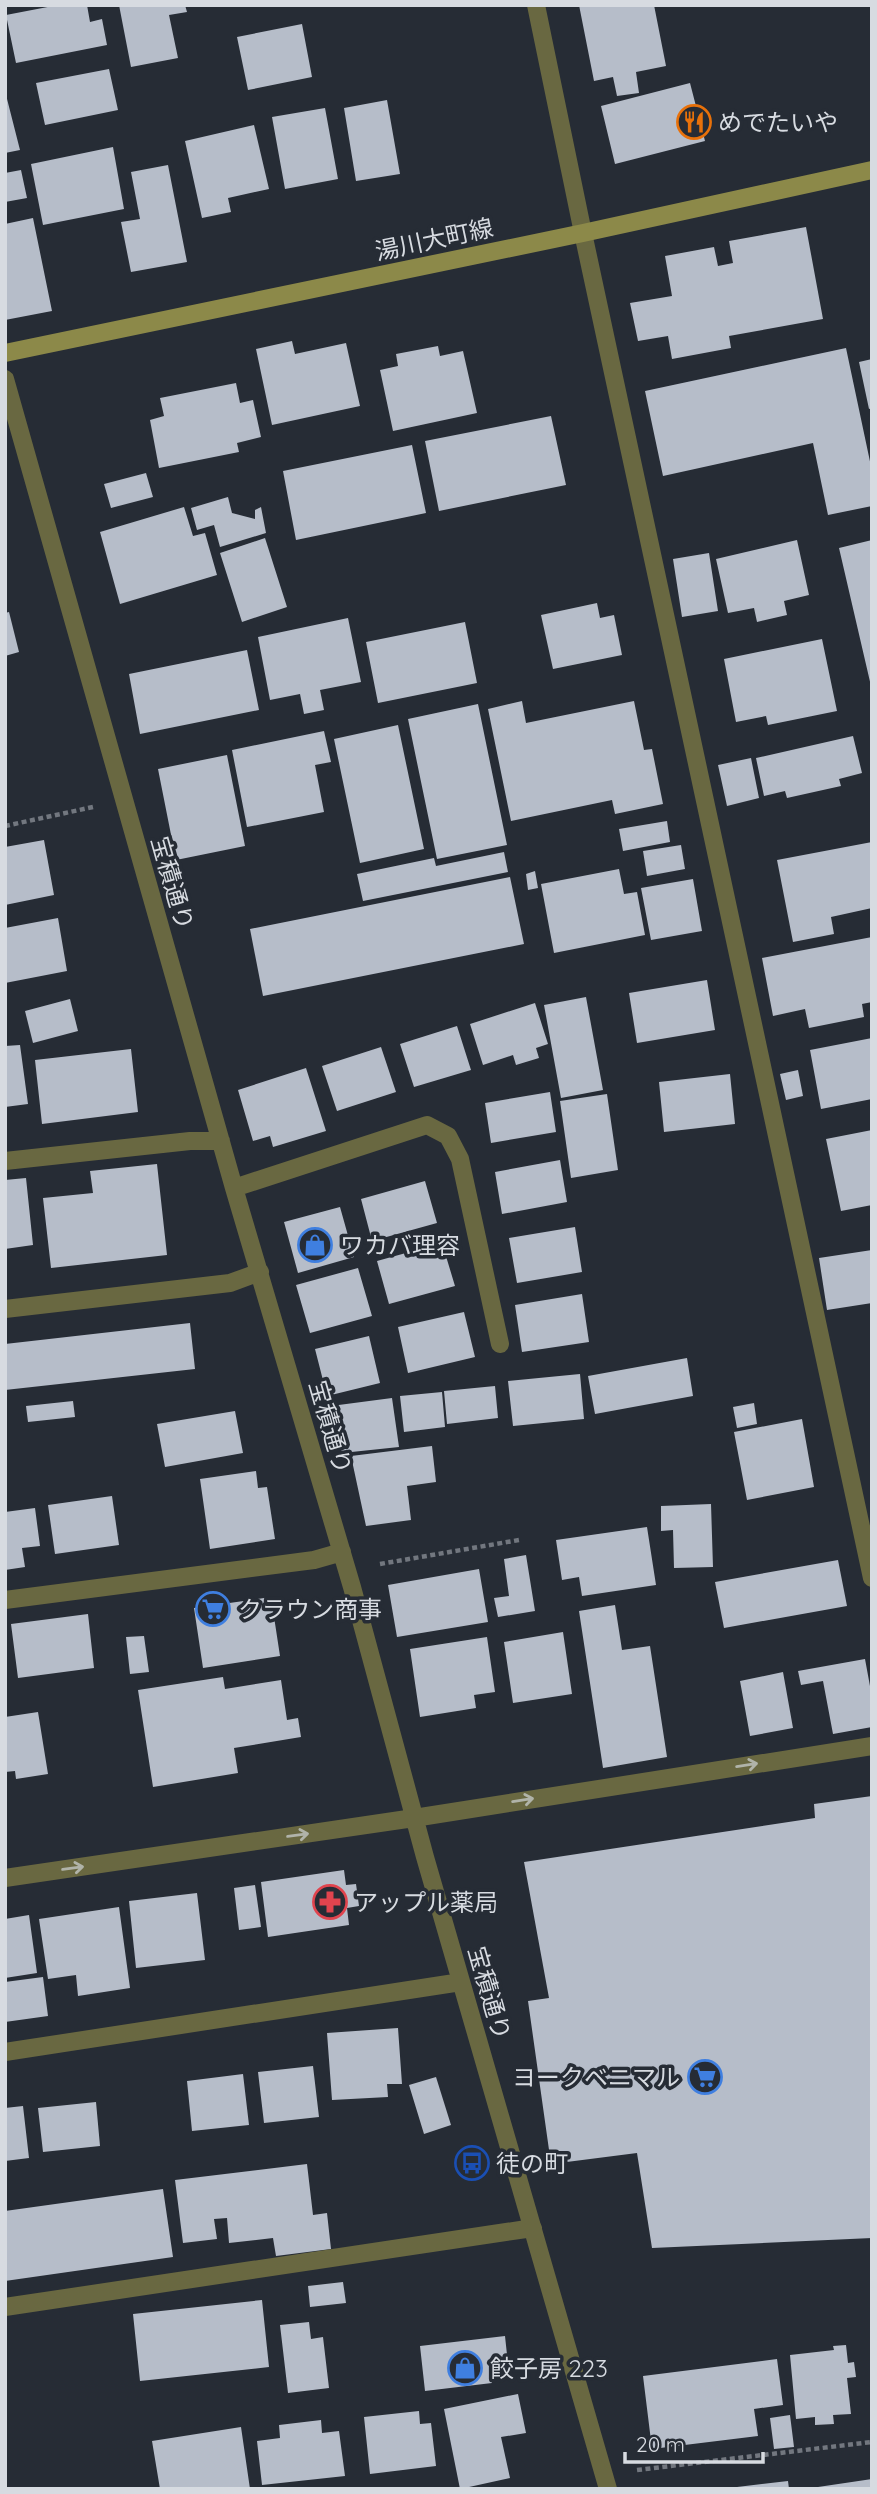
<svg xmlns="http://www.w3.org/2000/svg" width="877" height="2494" font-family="Quicksand,'Noto Sans JP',sans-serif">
	<rect width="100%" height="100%" fill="#262c35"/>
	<path fill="#b6bdc9" d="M58,5h29l3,17 12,-3 5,26 -91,18 -10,-48z
		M119,5h66l2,7 -18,3 9,43 -47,9z
		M579,5h75l12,61 -30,6 3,21 -22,3 -4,-19 -19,4z
		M302,24l10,53 -64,13 -11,-53z
		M109,69l9,41 -73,15 -9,-42z
		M690,83l15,58 -90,23 -14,-58z
		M5,91l15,59 -15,3z
		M387,100l13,74 -44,7 -12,-73z
		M325,108l13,71 -53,10 -13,-72z
		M254,125l15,64 -41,9 3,14 -29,6 -17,-77z
		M113,147l11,62 -81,16 -12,-61z
		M168,165l19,97 -56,10 -10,-50 19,-3 -9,-47z
		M21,170l6,28 -22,4v-29z
		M33,218l19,93 -47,9v-96z
		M806,227l17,92 -94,17 2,12 -59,11 -4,-23 -30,5 -8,-38 42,-7 -7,-40 49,-9 4,19 15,-3 -4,-22z
		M292,341l3,13 51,-11 14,63 -88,19 -16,-76z
		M438,346l2,10 23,-5 14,62 -84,18 -13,-61 18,-4 -2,-12z
		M846,348l26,123v35l-44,9 -15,-72 -150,33 -18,-85z
		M872,359v49l-3,1 -10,-47z
		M236,383l4,20 13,-3 8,37 -24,6 2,9 -80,16 -9,-48 14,-4 -4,-18z
		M551,416l15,69 -127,26 -14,-70z
		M412,445l14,68 -130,27 -13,-69z
		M146,473l7,24 -42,11 -7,-24z
		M228,497l4,16 23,6v-9l6,-3 5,26 -46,14 -6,-22 -17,5 -6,-22z
		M184,507l9,29 12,-3 12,42 -97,29 -20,-72z
		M265,538l22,69 -45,15 -22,-69z
		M797,540l12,55 -25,6 3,14 -30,7 -3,-14 -26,5 -12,-54z
		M872,540v146h-1l-32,-138z
		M709,553l9,58 -36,6 -9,-58z
		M597,603l3,15 14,-3 8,40 -69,14 -12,-54z
		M9,612l10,40 -14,4v-43z
		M348,618l13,64 -41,8 4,20 -20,4 -4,-20 -30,6 -12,-63z
		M465,622l12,61 -99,20 -12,-61z
		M822,639l15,72 -69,14 -2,-9 -30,6 -12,-63z
		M247,650l12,60 -119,24 -11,-60z
		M522,701l4,22 108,-22 10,49 8,-1 11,55 -48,10 -3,-14 -101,21 -23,-112z
		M478,704l29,141 -70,14 -29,-140z
		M398,725l26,124 -64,14 -26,-124z
		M324,731l7,31 -16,3 9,47 -77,15 -15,-77z
		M853,736l9,37 -23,6 2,7 -54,12 -2,-7 -21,5 -8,-38z
		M227,755l18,91 -69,14 -18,-91z
		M751,758l8,40 -32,8 -9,-41z
		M667,821l3,21 -47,9 -4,-22z
		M44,840l10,55 -49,10v-58z
		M872,842v66l-41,9 3,17 -41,8 -16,-82z
		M681,845l4,24 -38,7 -4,-25z
		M504,852l4,20 -145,29 -6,-27 77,-16 2,8z
		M619,869l5,25 13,-2 8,43 -91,18 -13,-69z
		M535,871l3,17 -10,2 -2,-16z
		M510,877l14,67 -261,52 -13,-67z
		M693,879l9,52 -51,9 -10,-52z
		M58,918l9,53 -62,12v-55z
		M872,937v65l-10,2 2,13 -55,11 -4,-19 -32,7 -11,-58z
		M707,980l8,50 -78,13 -8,-50z
		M586,997l17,93 -42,8 -17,-93z
		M70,999l8,32 -45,12 -8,-32z
		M535,1003l13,41 -12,4 3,10 -23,7 -3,-10 -30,10 -13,-41z
		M457,1026l14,44 -57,17 -14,-43z
		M872,1038v61l-51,10 -11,-59z
		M20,1045l8,59 -23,3v-61z
		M381,1047l15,45 -59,19 -15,-45z
		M131,1049l7,63 -96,12 -7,-64z
		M306,1068l20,63 -53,16 -3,-11 -17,5 -15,-51z
		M798,1070l5,26 -17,4 -6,-26z
		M730,1074l5,50 -71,8 -5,-50z
		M550,1092l6,40 -65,11 -6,-40z
		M607,1094l11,76 -47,8 -11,-77z
		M872,1130v75l-31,6 -15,-72z
		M560,1160l7,42 -65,12 -7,-42z
		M157,1164l10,91 -116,13 -8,-70 50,-5 -3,-22z
		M26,1178l7,67 -28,4v-69z
		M425,1181l12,42 -65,18 -11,-42z
		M340,1207l14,50 -56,16 -14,-51z
		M575,1227l7,45 -65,11 -8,-45z
		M442,1243l13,43 -66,18 -12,-43z
		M872,1250v53l-45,7 -8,-52z
		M358,1268l14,48 -62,17 -14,-48z
		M582,1294l7,48 -67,10 -7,-47z
		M464,1312l11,45 -67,16 -10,-46z
		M190,1323l5,46 -190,21v-46z
		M369,1336l11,47 -53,13 -12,-47z
		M687,1358l6,38 -98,18 -7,-38z
		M580,1374l4,45 -71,7 -5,-45z
		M495,1386l3,32 -51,6 -3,-33z
		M442,1392l3,35 -41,5 -4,-36z
		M392,1398l7,49 -57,6 -11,-47z
		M73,1401l2,16 -47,5 -2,-16z
		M754,1403l3,21 -20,4 -4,-21z
		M235,1411l8,42 -78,14 -8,-43z
		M802,1419l12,68 -67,13 -13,-68z
		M432,1446l4,36 -29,4 4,34 -45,6 -15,-70z
		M256,1471l2,17 9,-1 8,52 -65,10 -10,-70z
		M112,1496l7,49 -64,9 -7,-49z
		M711,1504l2,63 -39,1 -1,-38 -12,1v-25z
		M35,1508l5,38 -18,2 3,19 -20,3v-58z
		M647,1527l9,58 -74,11 -3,-19 -17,3 -6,-40z
		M526,1555l9,56 -37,6 -4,-19 15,-2 -5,-37z
		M838,1560l9,46 -123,22 -9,-46z
		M479,1569l9,53 -91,15 -9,-52z
		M271,1597l9,59 -77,12 -9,-60z
		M615,1605l7,45 28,-4 17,111 -64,11 -24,-157z
		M88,1614l6,54 -76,10 -7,-54z
		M563,1632l9,62 -59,9 -9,-61z
		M144,1636l5,36 -19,2 -4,-37z
		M487,1637l8,55 -21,3 2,13 -56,9 -10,-68z
		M865,1659l7,38v30l-39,7 -10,-53 -22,4 -3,-14z
		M783,1672l10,56 -43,8 -10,-55z
		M223,1677l2,12 56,-9 6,40 11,-2 3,19 -67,11 4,25 -85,14 -15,-97z
		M38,1712l10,62 -32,5 -1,-8 -10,1v-55z
		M872,1796v442l-220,10 -15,-95 -86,11 -23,-163 21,-3 -25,-136 291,-44 -1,-14z
		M344,1870l2,15 10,-1 3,22 -12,2 2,17 -81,12 -7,-55z
		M255,1885l6,42 -22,3 -5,-42z
		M197,1893l8,67 -69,8 -7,-67z
		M119,1907l11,81 -52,8 -2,-21 -28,4 -9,-60z
		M29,1915l8,58 -32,5v-59z
		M43,1977l5,39 -43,6v-40z
		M398,2028l4,56h-15l1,13 -56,3 -5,-67z
		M313,2066l6,51 -55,6 -6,-51z
		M243,2074l6,51 -57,6 -5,-50z
		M436,2077l15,48 -27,9 -15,-49z
		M96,2102l4,44 -57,6 -5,-44z
		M23,2106l6,52 -24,3v-53z
		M307,2164l6,51 14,-2 4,36 -55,7 -3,-18 -44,5 -2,-25 -13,1 3,20 -34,4 -8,-63z
		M163,2189l10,68 -168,24v-70z
		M343,2282l3,21 -36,4 -2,-21z
		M262,2300l7,67 -129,14 -7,-67z
		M309,2322l2,17 12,-2 6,51 -41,5 -8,-68z
		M505,2336l3,28 -18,1 2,18 -67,8 -5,-45z
		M846,2345l2,18 6,-1 2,15 -9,1 4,36 -18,1 1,9 -19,1v-8l-19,2 -6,-64 44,-5 -1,-4z
		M777,2359l6,46 -29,4 4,27 -106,13 -9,-73z
		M518,2394l8,39 -25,4 9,41 -50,11 -16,-80z
		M419,2411l1,13 11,-1 5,43 -66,8 -6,-57z
		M790,2415l4,32 -20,2 -4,-31z
		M321,2420l1,13 17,-2 6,45 -83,9 -5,-44 23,-3 -1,-13z
		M241,2427l9,62h-90l-8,-48z
		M872,2479v10h-54v-2z
		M788,2481l1,8h-52v-2z"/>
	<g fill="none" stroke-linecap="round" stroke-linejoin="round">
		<path stroke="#72777f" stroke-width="4.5" stroke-dasharray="5 3.5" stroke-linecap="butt" d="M5,6l1,-1
			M5,826l88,-19
			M380,1564l139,-24
			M637,2470l235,-28"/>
		<path stroke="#696841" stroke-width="18" d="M536,5l47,228 289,1345
			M5,379l229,809 118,399 73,270 183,632
			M5,1161l185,-20h31
			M234,1188l193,-63 21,11 12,23 40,185
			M5,1309l225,-26 30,-11
			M5,1600l309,-40 28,-8
			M5,1878l409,-60 458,-72
			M5,2052l456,-70
			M5,2307l528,-79"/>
		<path stroke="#8c8949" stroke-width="18" d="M5,353l578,-120 289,-63"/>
	</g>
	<defs><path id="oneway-shaft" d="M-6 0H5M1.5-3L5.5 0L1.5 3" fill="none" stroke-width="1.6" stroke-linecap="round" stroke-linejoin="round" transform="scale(1.75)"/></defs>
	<g stroke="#b0b3a9">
		<use href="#oneway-shaft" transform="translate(747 1765) rotate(-9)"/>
		<use href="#oneway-shaft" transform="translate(523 1800) rotate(-9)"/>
		<use href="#oneway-shaft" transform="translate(298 1835) rotate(-8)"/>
		<use href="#oneway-shaft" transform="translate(73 1868) rotate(-8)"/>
	</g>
	<defs>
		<g id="restaurant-ring" transform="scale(1.75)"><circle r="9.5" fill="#262c35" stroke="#e8710a" stroke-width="1.5"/><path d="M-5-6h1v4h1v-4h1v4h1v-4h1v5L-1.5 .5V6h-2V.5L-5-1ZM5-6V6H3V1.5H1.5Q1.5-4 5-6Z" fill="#e8710a"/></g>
		<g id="shop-ring" transform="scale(1.75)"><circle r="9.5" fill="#262c35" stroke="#3f7fe0" stroke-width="1.5"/><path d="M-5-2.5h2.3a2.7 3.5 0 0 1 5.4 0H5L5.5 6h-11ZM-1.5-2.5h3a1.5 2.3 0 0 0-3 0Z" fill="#3f7fe0"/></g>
		<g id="supermarket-ring" transform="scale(1.75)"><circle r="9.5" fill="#262c35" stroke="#3f7fe0" stroke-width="1.5"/><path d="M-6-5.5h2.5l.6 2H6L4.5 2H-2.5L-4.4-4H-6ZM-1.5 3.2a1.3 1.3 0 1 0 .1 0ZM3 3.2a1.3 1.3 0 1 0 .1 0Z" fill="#3f7fe0"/></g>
		<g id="pharmacy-ring" transform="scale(1.75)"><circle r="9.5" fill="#262c35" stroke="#e0444e" stroke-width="1.5"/><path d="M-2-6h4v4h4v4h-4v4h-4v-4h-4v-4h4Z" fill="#e0444e"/></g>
		<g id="bus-ring" transform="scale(1.75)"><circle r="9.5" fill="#262c35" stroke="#1a4fb4" stroke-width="1.5"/><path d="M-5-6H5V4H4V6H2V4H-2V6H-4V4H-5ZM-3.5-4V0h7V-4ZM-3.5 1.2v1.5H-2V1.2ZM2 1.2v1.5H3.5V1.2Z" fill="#1a4fb4"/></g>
	</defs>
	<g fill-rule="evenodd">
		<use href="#restaurant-ring" x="694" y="122"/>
		<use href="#shop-ring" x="315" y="1245"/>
		<use href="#supermarket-ring" x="213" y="1609"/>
		<use href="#pharmacy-ring" x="330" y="1902"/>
		<use href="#supermarket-ring" x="705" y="2077"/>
		<use href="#bus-ring" x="472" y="2163"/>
		<use href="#shop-ring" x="465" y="2368"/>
	</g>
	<g text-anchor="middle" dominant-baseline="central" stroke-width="7" stroke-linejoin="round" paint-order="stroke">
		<g font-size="24" fill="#d7dbe1" stroke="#262c35" text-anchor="start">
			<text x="718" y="122">めでたいや</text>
			<text x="340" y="1245">ワカバ理容</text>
			<text x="238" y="1609">クラウン商事</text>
			<text x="354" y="1902">アップル薬局</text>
			<text x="680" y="2077" text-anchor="end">ヨークベニマル</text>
			<text x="496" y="2163">徒の町</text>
			<text x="490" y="2368">餃子房 223</text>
		</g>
		<g font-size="24" fill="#d7dbe1" stroke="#262c35">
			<text transform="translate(434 239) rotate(-12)">湯川大町線</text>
			<text transform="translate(173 883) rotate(74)">宝積通り</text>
			<text transform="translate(331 1427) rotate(74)">宝積通り</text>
			<text transform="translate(490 1993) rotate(74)">宝積通り</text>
		</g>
	</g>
	<rect width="877" height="2494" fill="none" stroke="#d7dbe1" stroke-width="14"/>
	<path d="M625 2452v10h138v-10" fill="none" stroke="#d7dbe1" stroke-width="3.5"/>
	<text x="636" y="2452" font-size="21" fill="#d7dbe1" stroke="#262c35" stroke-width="5" paint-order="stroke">20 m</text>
</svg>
